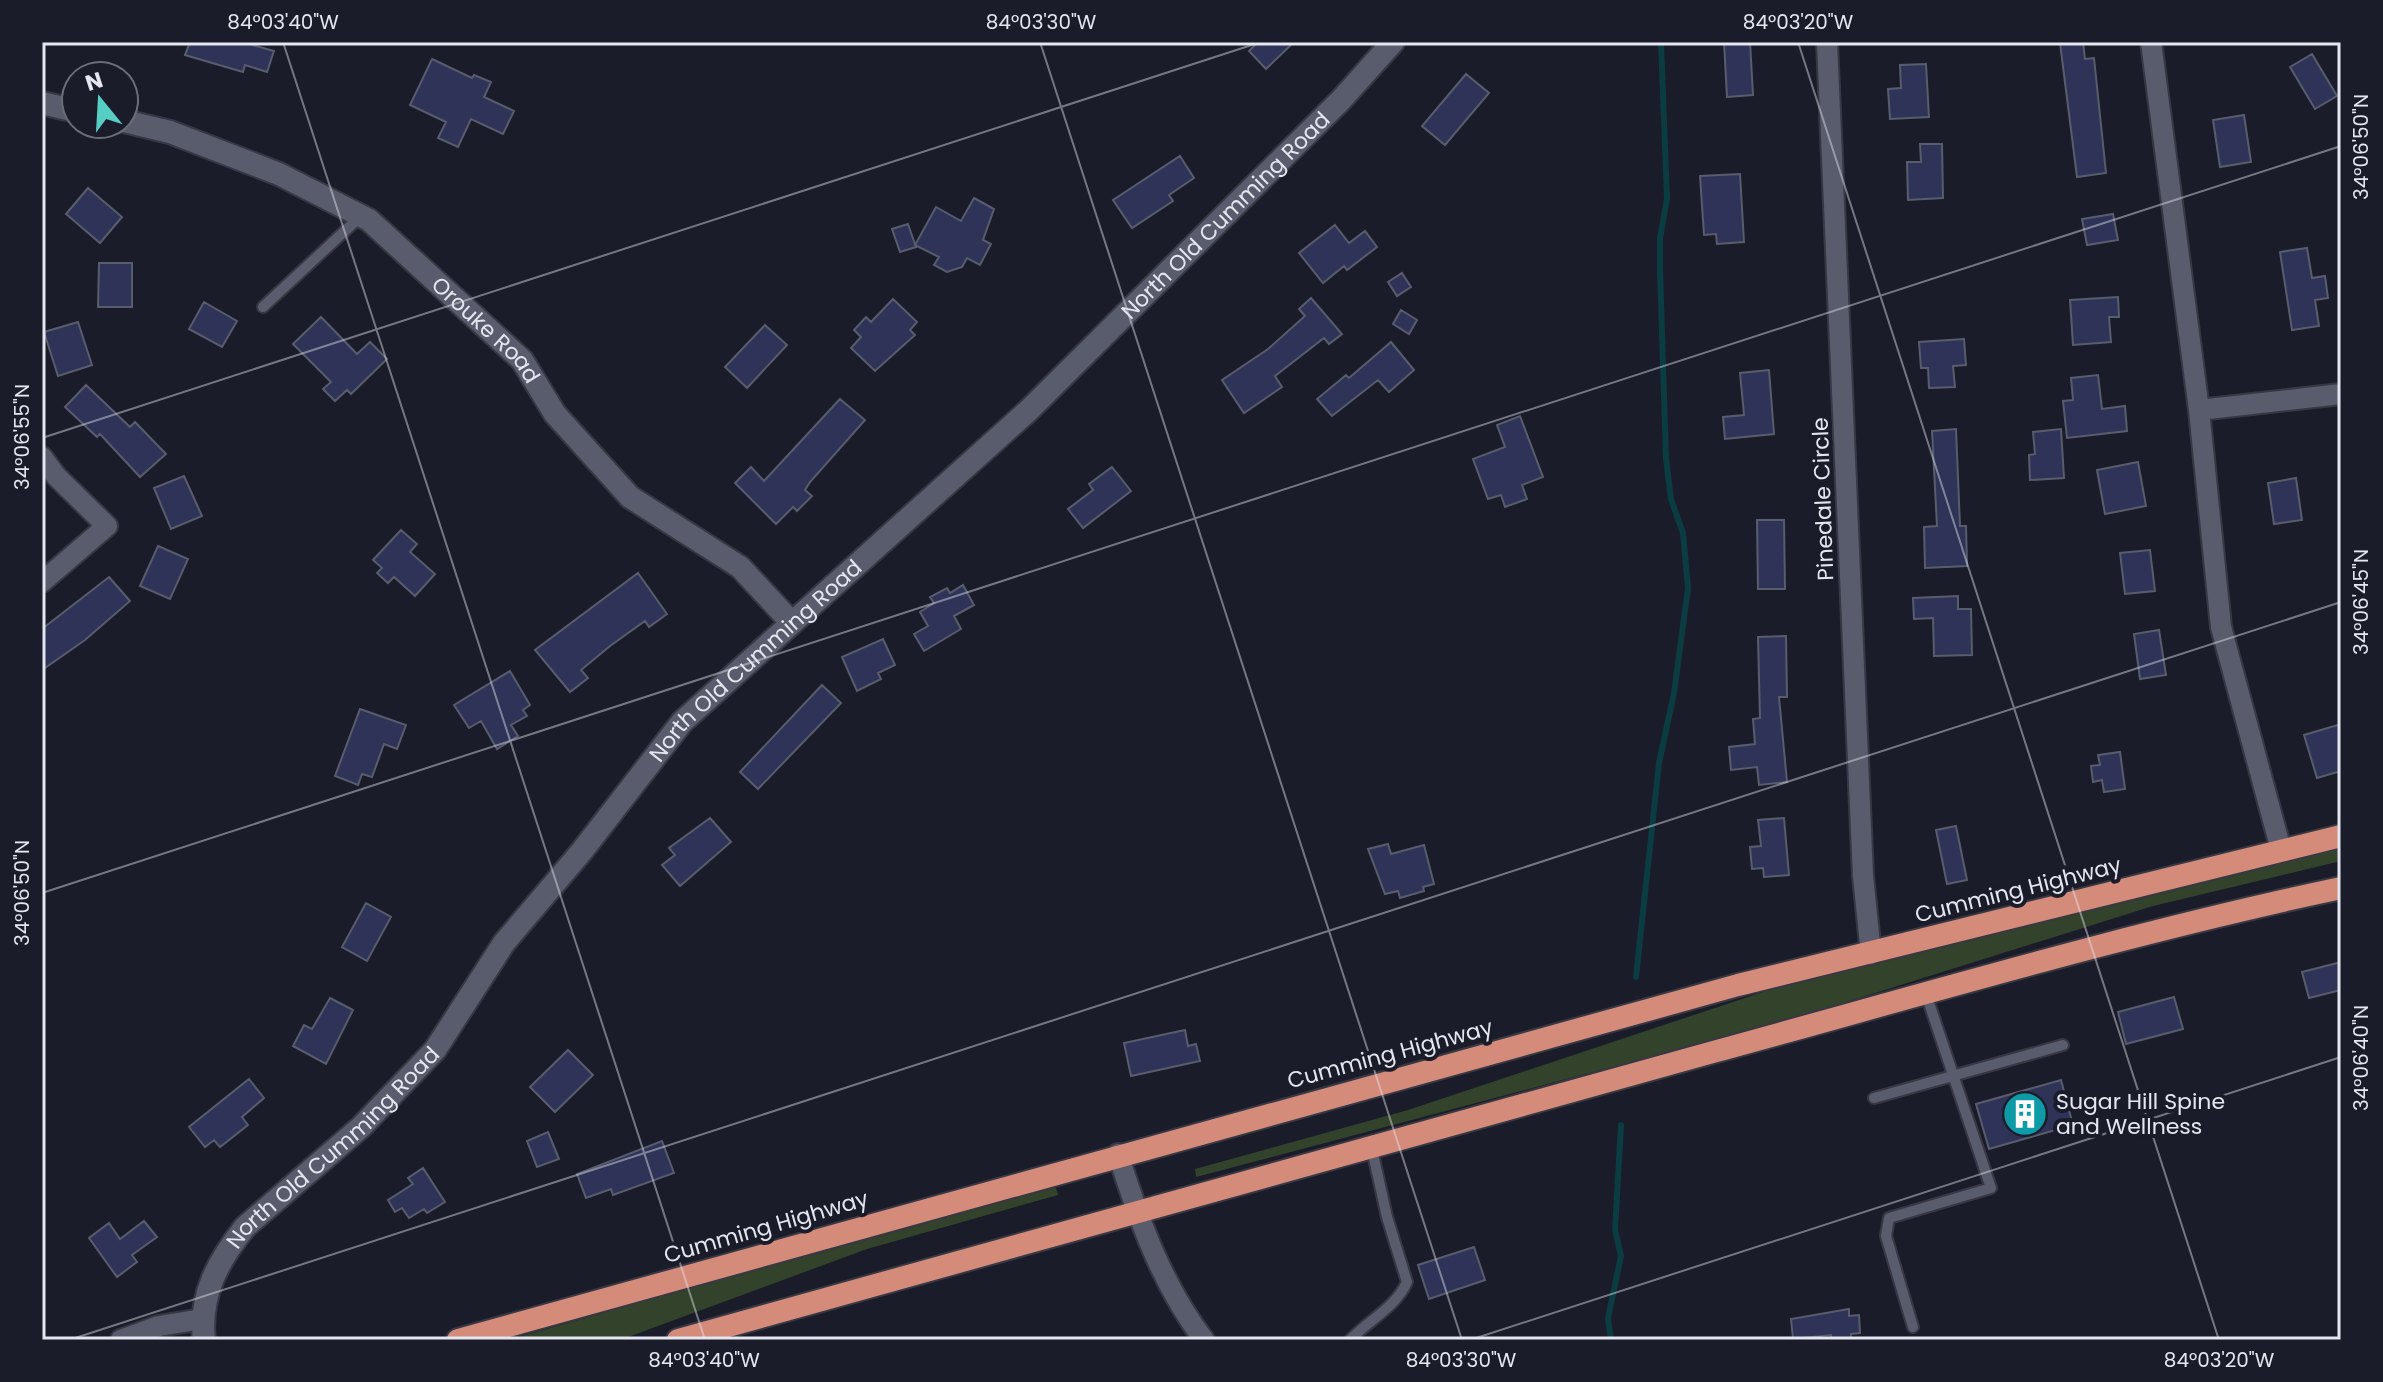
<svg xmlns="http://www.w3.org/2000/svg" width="2383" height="1382" font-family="Poppins,sans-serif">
	<rect width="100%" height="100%" fill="#1a1c2a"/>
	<path fill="#33432b" d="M2341,845v16l-188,45 -367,115 -590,156 -1,-8 213,-59 367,-122z
		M1055,1184l3,11 -191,54 -247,91h-112z"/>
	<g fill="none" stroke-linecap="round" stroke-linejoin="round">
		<path stroke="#0a3c42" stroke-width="6" d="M1636,977l23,-214 15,-70 14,-105 -5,-55 -12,-34 -5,-40 -6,-190v-31l7,-39 -6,-157
			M1611,1340l-3,-22 13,-62 -6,-26 6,-105"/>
	</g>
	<path fill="#2f3357" stroke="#595c6c" stroke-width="2" d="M190,42h63l-1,3 22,6 -7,21 -22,-7 -2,7 -58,-17z
		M1258,42h36l-28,27 -17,-18z
		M1724,42h26l3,53 -26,2z
		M2083,42l2,17 9,-1 12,115 -29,4 -17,-134z
		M2312,54l25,42 -22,13 -25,-42z
		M432,59l40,19 2,-3 17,7 -7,15 30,14 -11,23 -32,-15 -13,28 -20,-9 8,-16 -36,-17z
		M1926,64l3,53 -39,2 -2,-30 13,-1 -1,-23z
		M1466,74l23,19 -44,52 -23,-19z
		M2244,115l7,47 -31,5 -7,-47z
		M1920,144h22l1,54 -35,2 -1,-38h14z
		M1180,156l14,22 -25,17 4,6 -41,27 -19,-28z
		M1740,174l4,68 -27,2 -1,-10 -12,1 -4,-59z
		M88,188l34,29 -22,26 -34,-29z
		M974,198l20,11 -11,31 8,4 -11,21 -13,-7 -5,9 -15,5 -13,-7 5,-8 -24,-12 21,-38 25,14z
		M2113,214l5,26 -31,5 -5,-26z
		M908,224l8,23 -16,5 -8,-23z
		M1335,225l14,18 16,-12 12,16 -30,23 -3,-4 -21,17 -24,-30z
		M2307,248l5,30 13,-2 3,22 -13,2 4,26 -27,4 -12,-78z
		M99,263h33v44h-34z
		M1402,273l9,14 -14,9 -9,-14z
		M2118,297l1,20h-10l2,25 -38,3 -3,-45z
		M1311,298l31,36 -13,10 -5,-6 -49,38 7,11 -38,26 -22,-33 46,-31 37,-33 -6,-7z
		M893,299l24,23 -7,8 5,5 -40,36 -24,-23 10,-11 -7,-7 12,-13 5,5z
		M204,302l33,19 -15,26 -33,-18z
		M1401,310l16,10 -8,14 -16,-10z
		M321,317l36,37 13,-12 17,17 -36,35 -4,-4 -12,11 -12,-12 8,-7 -38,-38z
		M78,322l14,43 -34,11 -14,-44z
		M765,325l22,20 -40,43 -22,-21z
		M1964,339l2,26 -13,1 2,21 -26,1 -1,-20h-7l-2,-26z
		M1391,342l23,28 -25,22 -11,-12 -46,36 -15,-17 29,-24 3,3z
		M1769,370l5,64 -49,5 -2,-22 21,-2 -4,-42z
		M2098,375l4,34 23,-3 2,25 -60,7 -4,-37 10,-1 -2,-22z
		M86,385l44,42 5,-5 31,32 -26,23 -40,-43 -3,3 -32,-30z
		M840,399l25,21 -55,62 -5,8 7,6 -15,15 -4,-4 -17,17 -41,-41 16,-16 13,14z
		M1520,416l23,61 -21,8 5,14 -22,8 -4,-12 -13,4 -15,-40 32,-12 -8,-22z
		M1956,429l4,97h6l1,40 -42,2 -1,-41 13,-1 -5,-95z
		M2061,429l3,49 -34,2 -1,-25 6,-1 -2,-22z
		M2138,462l8,44 -41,8 -8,-44z
		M1112,467l19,24 -48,37 -15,-19 25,-19 -4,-6z
		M184,476l18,40 -31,13 -17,-41z
		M2296,478l6,42 -28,4 -6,-41z
		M1757,520h27l1,69h-27z
		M401,530l16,14 -7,8 25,22 -20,22 -21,-19 -6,6 -11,-10 5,-5 -9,-8z
		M158,546l30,13 -18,40 -30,-13z
		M2150,550l5,41 -30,3 -5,-41z
		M638,573l29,41 -18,13 -4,-6 -35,25 -29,24 7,8 -18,14 -35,-42z
		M109,577l21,24 -45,39 -43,30v-41z
		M963,585l11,20 -20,11 7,13 -37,22 -10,-17 14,-8 -8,-14 14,-9 -4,-6 17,-9 3,5z
		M1958,596v13h13l1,46 -38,1 -1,-38 -19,1 -1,-21z
		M2159,630l7,45 -26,4 -6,-45z
		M1786,636l1,61h-8l8,85 -28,3 -2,-18 -26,3 -2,-23 26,-3 -2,-25 7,-1 -2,-81z
		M883,639l12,26 -17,8 3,6 -24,12 -15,-34z
		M510,671l20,34 -7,5 4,6 -16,9 7,11 -21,13 -16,-28 -12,7 -15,-23z
		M822,685l19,18 -83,86 -18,-17z
		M360,709l46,16 -9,24 -13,-5 -12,33 -10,-3 -4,11 -23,-9z
		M2341,724v47l-24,7 -13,-43z
		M2120,752l5,37 -21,3 -2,-12 -9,2 -2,-16 9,-1 -2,-10z
		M710,818l21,24 -51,44 -18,-21 13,-10 -6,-7z
		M1784,818l5,57 -25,2 -1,-9 -11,1 -2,-22 11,-1 -3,-26z
		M1956,826l11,54 -20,4 -11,-54z
		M1388,844l3,10 33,-9 10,39 -11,3 1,4 -24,7 -2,-7 -13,3 -17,-45z
		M366,903l25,14 -24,44 -25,-14z
		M2341,962v28l-32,8 -7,-26z
		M2174,997l9,32 -57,15 -8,-32z
		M330,998l23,12 -27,54 -33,-18 11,-21 8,4z
		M1185,1030l3,16 8,-2 4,17 -69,15 -7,-33z
		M568,1050l25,25 -38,37 -25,-25z
		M249,1079l15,19 -22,19 6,8 -28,22 -6,-7 -9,7 -16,-20z
		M2061,1080l12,45 -84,24 -13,-45z
		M548,1132l11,27 -22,8 -10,-26z
		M662,1141l12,32 -61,22 -2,-6 -25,9 -9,-24z
		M423,1168l22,34 -18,11 -3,-4 -15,9 -7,-10 -7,4 -7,-12 25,-16 -5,-6z
		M144,1221l13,16 -25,18 5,7 -20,15 -28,-39 20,-15 11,16z
		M1474,1247l11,33 -56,19 -11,-34z
		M1849,1309v7l10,-1 1,18 -9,1v6h-20v-5l-38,4 -2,-20z"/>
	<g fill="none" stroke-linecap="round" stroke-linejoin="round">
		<g stroke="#373843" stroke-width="14">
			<path id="service" d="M263,307l98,-91
				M1874,1098l189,-53
				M1913,1327l-27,-91 3,-18 102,-30 -65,-194
				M1350,1340c19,-20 46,-33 57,-58l-20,-65 -16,-72"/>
		</g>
		<g stroke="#373843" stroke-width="24">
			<path id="minor" d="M1827,42l36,834 8,78
				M2151,42l48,368 22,217 60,223
				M2199,410l142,-16
				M42,457l14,19 51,50 -65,56
				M1118,1154c21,66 44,131 86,186
				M121,1340l38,-14 43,-7"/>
		</g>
		<g stroke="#373843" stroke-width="26">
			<g id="tertiary">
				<path d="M42,103l34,8"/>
				<path id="s1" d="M124,121l46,11 109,42 90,46 153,140 33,54 75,83 110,70 51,55"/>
				<path id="s2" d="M204,1340c-5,-45 14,-79 41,-113l116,-100 74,-77 69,-107 78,-92 100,-129 347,-312 312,-310 52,-58"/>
			</g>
		</g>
		<g stroke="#373843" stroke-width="26">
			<path id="trunk" d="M458,1340l1280,-355 603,-149
				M678,1340c344,-98 689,-194 1035,-288 209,-57 416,-119 628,-164"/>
		</g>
		<use href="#service" stroke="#595c6c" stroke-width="10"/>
		<use href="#minor" stroke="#595c6c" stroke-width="20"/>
		<use href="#tertiary" stroke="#595c6c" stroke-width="22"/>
		<use href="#trunk" stroke="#d58b7a" stroke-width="22"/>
	</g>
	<path fill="none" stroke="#e5e7f0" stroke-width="2" stroke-opacity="0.45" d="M283,42l422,1298M1040,42l422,1298M1798,42l421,1298M42,438l1219,-396M42,893l2299,-747M69,1340l2272,-738M1470,1340l871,-283"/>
	<defs>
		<g id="building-disc" transform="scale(2.3)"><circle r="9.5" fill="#0f9aa8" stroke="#1a1c2a"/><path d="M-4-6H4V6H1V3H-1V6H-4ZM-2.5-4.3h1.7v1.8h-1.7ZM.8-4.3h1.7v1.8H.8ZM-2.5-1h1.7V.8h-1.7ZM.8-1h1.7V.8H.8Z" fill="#fff"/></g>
	</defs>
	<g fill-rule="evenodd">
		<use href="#building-disc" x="2025" y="1114"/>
	</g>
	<g text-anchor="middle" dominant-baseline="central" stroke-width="8" stroke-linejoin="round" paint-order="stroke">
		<g font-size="22" fill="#e5e7f0" stroke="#1a1c2a">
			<text stroke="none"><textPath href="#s2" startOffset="1538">North Old Cumming Road</textPath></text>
			<text stroke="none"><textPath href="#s1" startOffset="426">Orouke Road</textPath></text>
			<text transform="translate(1823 499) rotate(-92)">Pinedale Circle</text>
			<text stroke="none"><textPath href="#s2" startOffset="890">North Old Cumming Road</textPath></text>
			<text transform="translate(2018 890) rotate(-14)">Cumming Highway</text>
			<text transform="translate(1390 1054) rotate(-15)">Cumming Highway</text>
			<text stroke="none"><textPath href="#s2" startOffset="242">North Old Cumming Road</textPath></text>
			<text transform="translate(766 1227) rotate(-16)">Cumming Highway</text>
		</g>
		<g font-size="22" fill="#e5e7f0" stroke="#1a1c2a" text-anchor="start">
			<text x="2056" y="1101">Sugar Hill Spine<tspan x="2056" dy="25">and Wellness</tspan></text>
		</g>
	</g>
	<rect width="2383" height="1382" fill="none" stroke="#1a1c2a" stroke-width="88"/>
	<g transform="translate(100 100) rotate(342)"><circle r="38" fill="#1a1c2a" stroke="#6b6d79" stroke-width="2"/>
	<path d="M0-6L14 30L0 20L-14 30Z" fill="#56cec4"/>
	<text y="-12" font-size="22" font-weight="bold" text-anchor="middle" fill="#e5e7f0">N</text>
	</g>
	<rect x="44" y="44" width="2295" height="1294" fill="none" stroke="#e5e7f0" stroke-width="3"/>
	<g font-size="20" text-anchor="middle" fill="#e5e7f0">
		<text x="283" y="29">84°03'40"W</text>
		<text x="1041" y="29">84°03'30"W</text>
		<text x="1798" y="29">84°03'20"W</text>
		<text transform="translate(2361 147) rotate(-90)" y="7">34°06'50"N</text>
		<text transform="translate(22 437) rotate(-90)" y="7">34°06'55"N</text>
		<text transform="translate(2361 602) rotate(-90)" y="7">34°06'45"N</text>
		<text transform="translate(22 893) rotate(-90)" y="7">34°06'50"N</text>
		<text transform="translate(2361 1058) rotate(-90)" y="7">34°06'40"N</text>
		<text x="704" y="1367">84°03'40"W</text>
		<text x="1461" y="1367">84°03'30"W</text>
		<text x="2219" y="1367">84°03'20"W</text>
	</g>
</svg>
